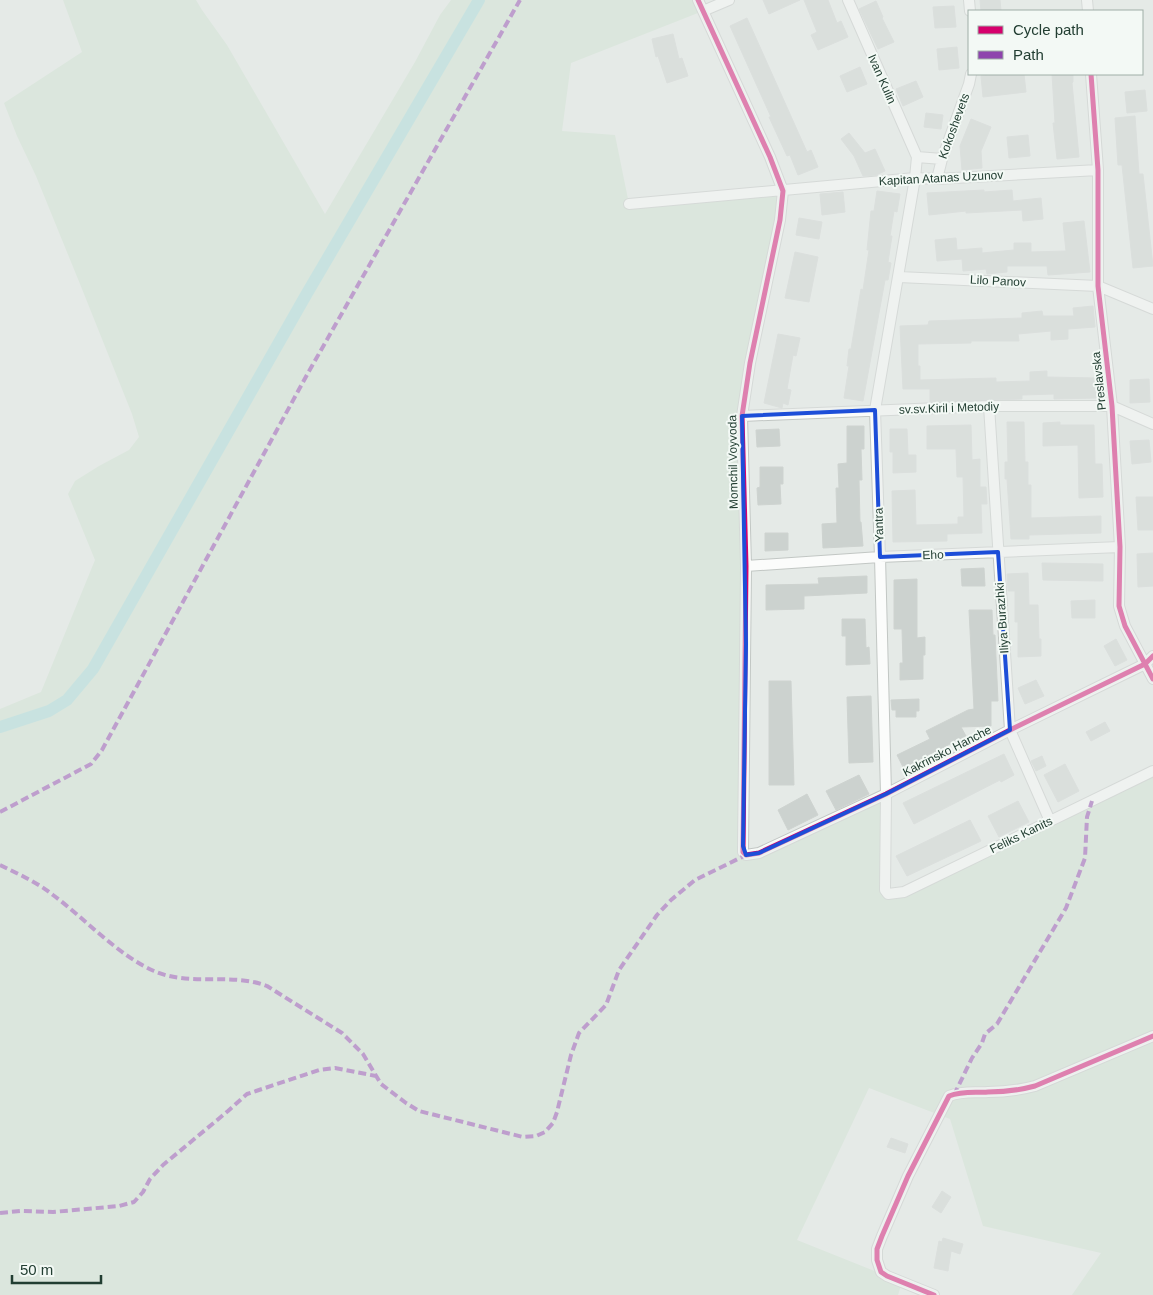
<svg xmlns="http://www.w3.org/2000/svg" width="1153" height="1295" font-family="Helvetica,sans-serif">
	<rect width="100%" height="100%" fill="#e5eae7"/>
	<path fill="#cee3d0" d="M63,0h133l6,10 25,35 98,169 90,-152 25,-47 11,-15h247l5,11 -132,52 -9,68 53,4 14,69 154,-13 -39,199 3,465 139,-61 2,100 265,-123v524h-81l29,-42 -118,-27 -33,-107 -81,-31 -72,152 105,42 -4,13h-898v-586l41,-17 54,-132 -27,-66 7,-13 24,-15 30,-16 10,-13 -7,-23 -52,-130 -44,-108 -19,-40 -13,-33 78,-51z"/>
	<g fill="none" stroke-linecap="round" stroke-linejoin="round">
		<path stroke="#a5dad8" stroke-width="12" d="M0,727l49,-16 18,-11 26,-31 213,-374 173,-295"/>
	</g>
	<path fill="#ccd2cf" stroke="#ced3d0" d="M763,0h37l-31,14z
		M804,0h24l9,23 4,-2 7,16 -30,13 -7,-15 6,-3z
		M980,0h20l1,11h-20z
		M876,1l7,16 -1,1 12,24 -16,7 -19,-40z
		M954,6l2,21 -21,1 -2,-21z
		M747,18l60,134 4,-2 7,17 -20,8 -8,-20 -3,1 -18,-39h2l-41,-91z
		M673,34l6,25 3,-1 6,18 -21,7 -9,-27 -2,1 -4,-18z
		M957,47l2,21 -20,2 -2,-21z
		M860,67l7,17 -20,8 -7,-16z
		M1001,74h23l2,18 -43,5 -2,-21z
		M1052,74h21v8l-1,1 7,74 -22,2 -4,-36h2z
		M916,81l7,16 -20,9 -7,-17z
		M1145,90l2,21 -20,2 -2,-21z
		M926,113l17,2 -2,14 -17,-2z
		M1135,116l4,58h4l10,92 -20,2 -11,-103h-4l-3,-47z
		M971,119l20,8 -10,24 1,17 -20,2 -2,-24z
		M849,133l16,20 10,-4 10,22 -9,4 -13,1 -9,-20 -13,-17z
		M1028,135l2,21 -21,2 -2,-21z
		M984,190v2l28,-2 1,11 28,-3 2,21 -20,2 -1,-11 -56,3v-2l-37,4 -2,-22z
		M877,191l23,3 -3,18 -3,-1 -4,25h2l-4,26 3,1 -3,17h-3l-22,121 -19,-3 5,-32h-2l2,-17h2l10,-60 2,1 6,-40h-2l4,-39h3z
		M843,192l2,20 -23,3 -2,-21z
		M799,218l23,4 -3,17 -23,-4z
		M1084,221l6,51 -42,3 -1,-9h-40v6l-20,2 -1,-5 -23,2 -1,-12 -25,2 -2,-21 21,-2 1,12 25,-2v5l32,-3v-7h17v9l35,-1 -3,-28z
		M795,252l23,5 -9,45 -24,-4z
		M1093,306l2,21 -27,2v10l-17,1v-9l-33,3 1,7h-48v2l-53,1v22h2v14l76,-2v4l34,-1v-9l17,-1v6l49,1 1,20 -43,1v-5l-32,1v4l-92,3v-13h-27l-3,-63 28,-1 1,-4 93,-3v-5l20,-2 1,5h31l-1,-8z
		M778,334l22,4 -4,18 -3,-1 -6,34 4,1 -3,15 -5,-2 -1,5 -18,-5z
		M1149,379l1,23 -20,1v-23z
		M1007,422h17l1,40h3v23h3v33l70,-2v17l-72,2v4h-18l-4,-60h-2v-17h3z
		M1060,422v3h34l1,39h7l1,33 -24,1 -1,-53 -35,1v-23z
		M971,425l1,35 8,-1v28h6l1,17h-6l1,29 -35,1v7l-54,1 -1,-51 23,-1 1,35 42,-1v-7h6l-1,-40h-6l-1,-28h-29v-23z
		M847,426h17v23h-3l1,31h-3l1,42h1l2,24 -40,2 -1,-24 15,-1 -1,-35h3l-1,-24 9,-1z
		M779,429l1,17 -23,1 -1,-17z
		M890,429h17l1,26h8v17l-23,1v-21h-3z
		M1149,440l2,22 -19,2 -2,-23z
		M760,467h23v17h-3l1,20 -23,1 -1,-17 3,-1z
		M1136,497h17v33h-15z
		M765,533h23v17l-23,1z
		M1153,553v33l-15,1 -1,-33z
		M1042,563l61,1v17l-60,-1z
		M984,568l1,18h-23l-1,-17z
		M1028,573l1,32h9l1,34h2v17l-23,1v-35h-3v-31h-7l-1,-17z
		M867,576v17l-63,3v13l-38,1v-25l53,-1 -1,-6z
		M917,579v59l8,-1v18h-2v24l-23,1v-17h3l-1,-34h-8v-49z
		M1095,600v18h-23l-1,-17z
		M969,610h23l1,25h2l3,66h-7v25l-30,1 5,9 -44,22 2,4 -19,9 -8,-16 33,-16 -4,-8 42,-21 6,-1z
		M842,619h23l1,29 3,-1 1,17 -24,1v-29h-4z
		M1116,639l11,21 -12,6 -11,-20z
		M1036,680l8,16 -19,8 -7,-16z
		M769,681h22l3,104h-25z
		M871,696l2,66 -24,1 -2,-66z
		M919,699v12h-3v6h-20v-7h-4l-1,-10z
		M1105,722l5,9 -19,10 -5,-9z
		M1004,754l10,21 -13,7 -1,-2 -86,44 -11,-21z
		M1042,756l4,10 -10,5 -5,-10z
		M1065,764l14,27 -21,11 -14,-27z
		M859,775l10,19 -33,16 -10,-19z
		M807,794l11,21 -30,15 -10,-20z
		M1018,801l11,21 -30,15 -11,-21z
		M970,820l11,21 -74,35 -11,-20z
		M891,1138l17,6 -3,9 -18,-6z
		M942,1191l9,6 -10,16 -9,-6z
		M943,1238l20,6 -3,10 -9,-3 -3,20 -14,-3 5,-27 3,1z"/>
	<g fill="none" stroke-linecap="round" stroke-linejoin="round">
		<g stroke="#c2c7c4" stroke-width="12">
			<path id="minor" d="M698,0l72,157 13,34 -3,29 -30,143 -8,53 4,150 -3,286 3,3 13,-2 127,-59 124,-64 135,-66 8,-8
				M848,0l69,157 -2,21 -40,232 5,147 6,237 -1,96 3,4 16,-2 249,-121
				M969,0l1,11
				M1087,0l1,11
				M703,11l26,-11
				M1091,74l7,96v116l14,120 8,141 -1,59 6,20 28,53
				M917,157l25,2
				M937,179l5,-20 27,-75 2,-10
				M629,204l286,-26 22,1 161,-9
				M899,277l199,9 55,23
				M989,406l21,324 40,91
				M742,416l247,-10h123l41,18
				M746,566l134,-9 240,-10
				M934,1295l-47,-19 -6,-4 -4,-12v-11l5,-13 26,-60 41,-80c13,-5 25,-3 39,-4 16,0 32,-2 47,-6l118,-50"/>
		</g>
		<use href="#minor" stroke="#fbfcfb" stroke-width="10"/>
		<path stroke="#8e44ad" stroke-width="4" stroke-dasharray="8 4" stroke-linecap="butt" d="M0,812l91,-48 11,-14 206,-377 212,-373
			M0,865c18,9 37,17 53,30 31,23 66,61 101,76 36,16 77,1 113,15l75,47 21,21 18,30 25,19 13,8 104,26 13,-1 9,-4 8,-9 4,-11 14,-57 8,-22 27,-28 13,-35 38,-55 14,-15 24,-20 51,-25
			M954,1095l18,-37 10,-15 3,-9 12,-10 69,-116 19,-50 2,-41 5,-16
			M0,1213l20,-2 33,1 66,-6 15,-4 9,-10 7,-13 13,-14 65,-54 19,-17 72,-24 16,-2 41,8"/>
		<g stroke="#f3f9f5" stroke-width="8">
			<path id="cycleway" d="M698,0l72,157 13,34 -3,29 -30,143 -8,53 4,150 -3,286 3,3 13,-2 127,-59 124,-64 135,-66 8,-8
				M1091,74l7,96v116l14,120 8,141 -1,59 6,20 28,53
				M934,1295l-47,-19 -6,-4 -4,-12v-11l5,-13 26,-60 41,-80c13,-5 25,-3 39,-4 16,0 32,-2 47,-6l118,-50"/>
		</g>
		<use href="#cycleway" stroke="#d6006c" stroke-width="5"/>
	</g>
	<path d="M0 0H1153V1295H0ZM875,410l5,147 118,-5 12,178 -124,64 -127,59 -13,2 -3,-9 3,-202 -4,-228z" fill="#e5eae7" fill-opacity=".55" fill-rule="evenodd"/>
	<path fill="none" stroke="#1d4ed8" stroke-width="4" stroke-linejoin="round" d="M875,410l5,147 118,-5 12,178 -124,64 -127,59 -13,2 -3,-9 3,-202 -4,-228z"/>
	<g text-anchor="middle" dominant-baseline="central" stroke-width="4" stroke-linejoin="round" paint-order="stroke">
		<g font-size="12" fill="#223e32" stroke="#f3f9f5">
			<text transform="translate(882 79) rotate(66)">Ivan Kulin</text>
			<text transform="translate(954 126) rotate(-70)">Kokoshevets</text>
			<text transform="translate(941 178) rotate(-3)">Kapitan Atanas Uzunov</text>
			<text transform="translate(998 281) rotate(3)">Lilo Panov</text>
			<text transform="translate(1099 381) rotate(-96)">Preslavska</text>
			<text transform="translate(949 408) rotate(-2)">sv.sv.Kiril i Metodiy</text>
			<text transform="translate(733 462) rotate(-91)">Momchil Voyvoda</text>
			<text transform="translate(879 525) rotate(-92)">Yantra</text>
			<text transform="translate(933 555) rotate(-2)">Eho</text>
			<text transform="translate(1002 618) rotate(-94)">Iliya Burazhki</text>
			<text transform="translate(947 751) rotate(-27)">Kakrinsko Hanche</text>
			<text transform="translate(1021 835) rotate(-26)">Feliks Kanits</text>
		</g>
	</g>
	<rect x="968" y="10" width="175" height="65" fill="#f3f9f5" stroke="#9faea7"/>
	<rect x="978" y="26" width="25" height="8" fill="#d6006c" stroke="#9faea7"/>
	<text x="1013" y="35" font-size="15" fill="#223e32">Cycle path</text>
	<rect x="978" y="51" width="25" height="8" fill="#8e44ad" stroke="#9faea7"/>
	<text x="1013" y="60" font-size="15" fill="#223e32">Path</text>
	<path d="M12 1275v8h89v-8" fill="none" stroke="#223e32" stroke-width="2.5"/>
	<text x="20" y="1275" font-size="15" fill="#223e32" stroke="#f3f9f5" stroke-width="4" paint-order="stroke">50 m</text>
</svg>
